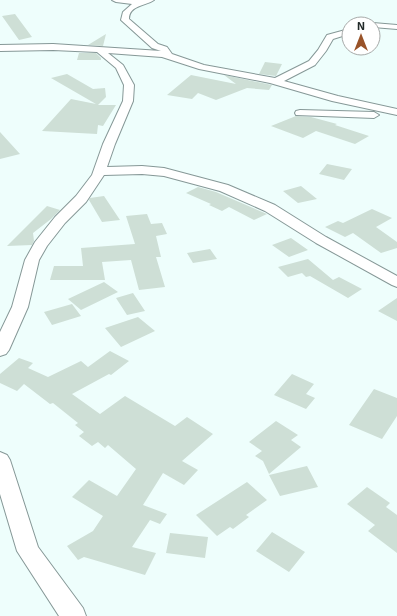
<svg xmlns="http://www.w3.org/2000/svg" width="397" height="616" font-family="'Exo 2',sans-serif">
	<rect width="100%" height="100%" fill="#eefefc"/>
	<path fill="#cedfd6" d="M15,14l17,23 -13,3 -17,-24z
		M106,34l-3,12 -15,-1z
		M79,53h17l5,5v2h-24z
		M265,62l17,2 -6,12 -17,-2z
		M67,74l26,15 12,-1 1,9 -8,8h18l-13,21 -5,-1 -1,9 -55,-3 29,-32 25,5 -45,-26z
		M191,75l45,9 -12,-9 48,10 -3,5 -22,-2 -31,12 -18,-7 -6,6 -25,-4z
		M296,116l15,1 26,7 -2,1 34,11 -14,8 -39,-13 -13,7 -32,-12z
		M0,132l20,22 -20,5z
		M327,164l25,5 -8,11 -25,-6z
		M301,186l16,13 -19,4 -15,-12z
		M198,187l18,5 51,22 -13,6 -25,-13 -7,4 -13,-6 2,-1 -25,-11z
		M104,196l16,24 -18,2 -13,-22 1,-2z
		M47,206l13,4 -9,9 -18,14 1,8 -2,4 -25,1z
		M372,209l20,9 -16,9 21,15v6l-16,5 -28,-20 -8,4 -20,-10 13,-6 5,2z
		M147,214l4,10 11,-1 5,11 -11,2 5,21h-5l9,30 -26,3 -8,-30 -29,2 3,18h-55l4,-14h29l-2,-18 54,-4 -9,-28z
		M291,238l17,12 -19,7 -17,-12z
		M210,249l7,10 -24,4 -6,-10z
		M308,259l25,21 6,-3 23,12 -14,9 -38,-22 -4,1 -4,-4 -14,4 -10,-10z
		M104,282l14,10 -37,18 -13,-11z
		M133,293l12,18 -18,4 -11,-17z
		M397,298v23l-19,-10z
		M72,304l9,12 -29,9 -8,-13z
		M138,317l17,14 -34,16 -16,-19z
		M110,351l19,10 -18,14 -2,-1 -37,20 28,20 25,-18 50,30 12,-9 26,17 -31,27 16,9 -14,15 -21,-12 -20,32 24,9 -7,10 -10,-4 -18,27 24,6 -11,22 -61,-18 -6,3 -11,-14 26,-15 10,-15 -31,-19 17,-17 28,16 19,-27 -28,-24 -3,3 -7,-6 -6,4 -13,-10 5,-4 -9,-7 3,-2 -25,-20 -3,1 -26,-20 -7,7 -17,-8v-9l19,-16 14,5 -5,5 20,9 33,-16 7,6z
		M292,374l22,10 -8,10 9,4 -9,11 -32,-14z
		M374,389l23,9v18l-15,23 -33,-14z
		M276,421l22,14 -7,5 10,7 -32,27 -6,-13 -8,-5 7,-5 -13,-9z
		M307,466l11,21 -38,9 -11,-21z
		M247,482l20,18 -21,15 3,2 -16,12 -3,-2 -13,9 -21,-21z
		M367,487l23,16 -4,4 11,8v38l-29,-22 7,-6 -28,-21z
		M272,532l33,20 -16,20 -33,-21z
		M170,533l38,4 -3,21 -39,-5z"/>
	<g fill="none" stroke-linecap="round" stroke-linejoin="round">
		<g stroke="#869897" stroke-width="2">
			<path id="minor" d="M112,0h42c-8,6 -25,5 -25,19l29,25 9,3 5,7 32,11 71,13 34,-17 9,-11 9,-15 22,-6v5l-16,5 -7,12 -11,14 -31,16 54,15 59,13v6l-65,-14 -62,-18 -71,-14 -37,-12 -54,-4 15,12 11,20 -1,16 -18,43 -8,23 35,-1 22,2 64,17 47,20 51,32 71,39v11l-5,-2 -76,-42 -51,-32 -45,-20 -56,-15 -22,-2 -38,1 -18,27 -21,21 -18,23 -8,14 -11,47 -19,43 -3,4 -6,2v-24l12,-25 13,-47 10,-18 20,-25 21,-21 16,-21 11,-31 20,-43 1,-16 -8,-17 -19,-16 -44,-2 -53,1v-6l53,-1 108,7 -9,-3 -31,-28 2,-8 9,-8 -16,-2z
				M373,23l24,2v4l-24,-2v-3h-3z
				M300,110l74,2 5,3 -5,3 -78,-3 -1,-2 1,-2z
				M0,452l7,3 3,5 28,87 45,61 3,8h-27l-42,-65 -17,-57z"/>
		</g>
		<use href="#minor" fill="#fff" fill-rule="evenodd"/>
	</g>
	<g transform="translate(361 36)"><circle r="19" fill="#ffffff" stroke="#a7aaa9"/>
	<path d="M0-3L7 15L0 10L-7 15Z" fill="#995329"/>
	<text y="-6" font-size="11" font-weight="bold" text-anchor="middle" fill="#222a29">N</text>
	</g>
</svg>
